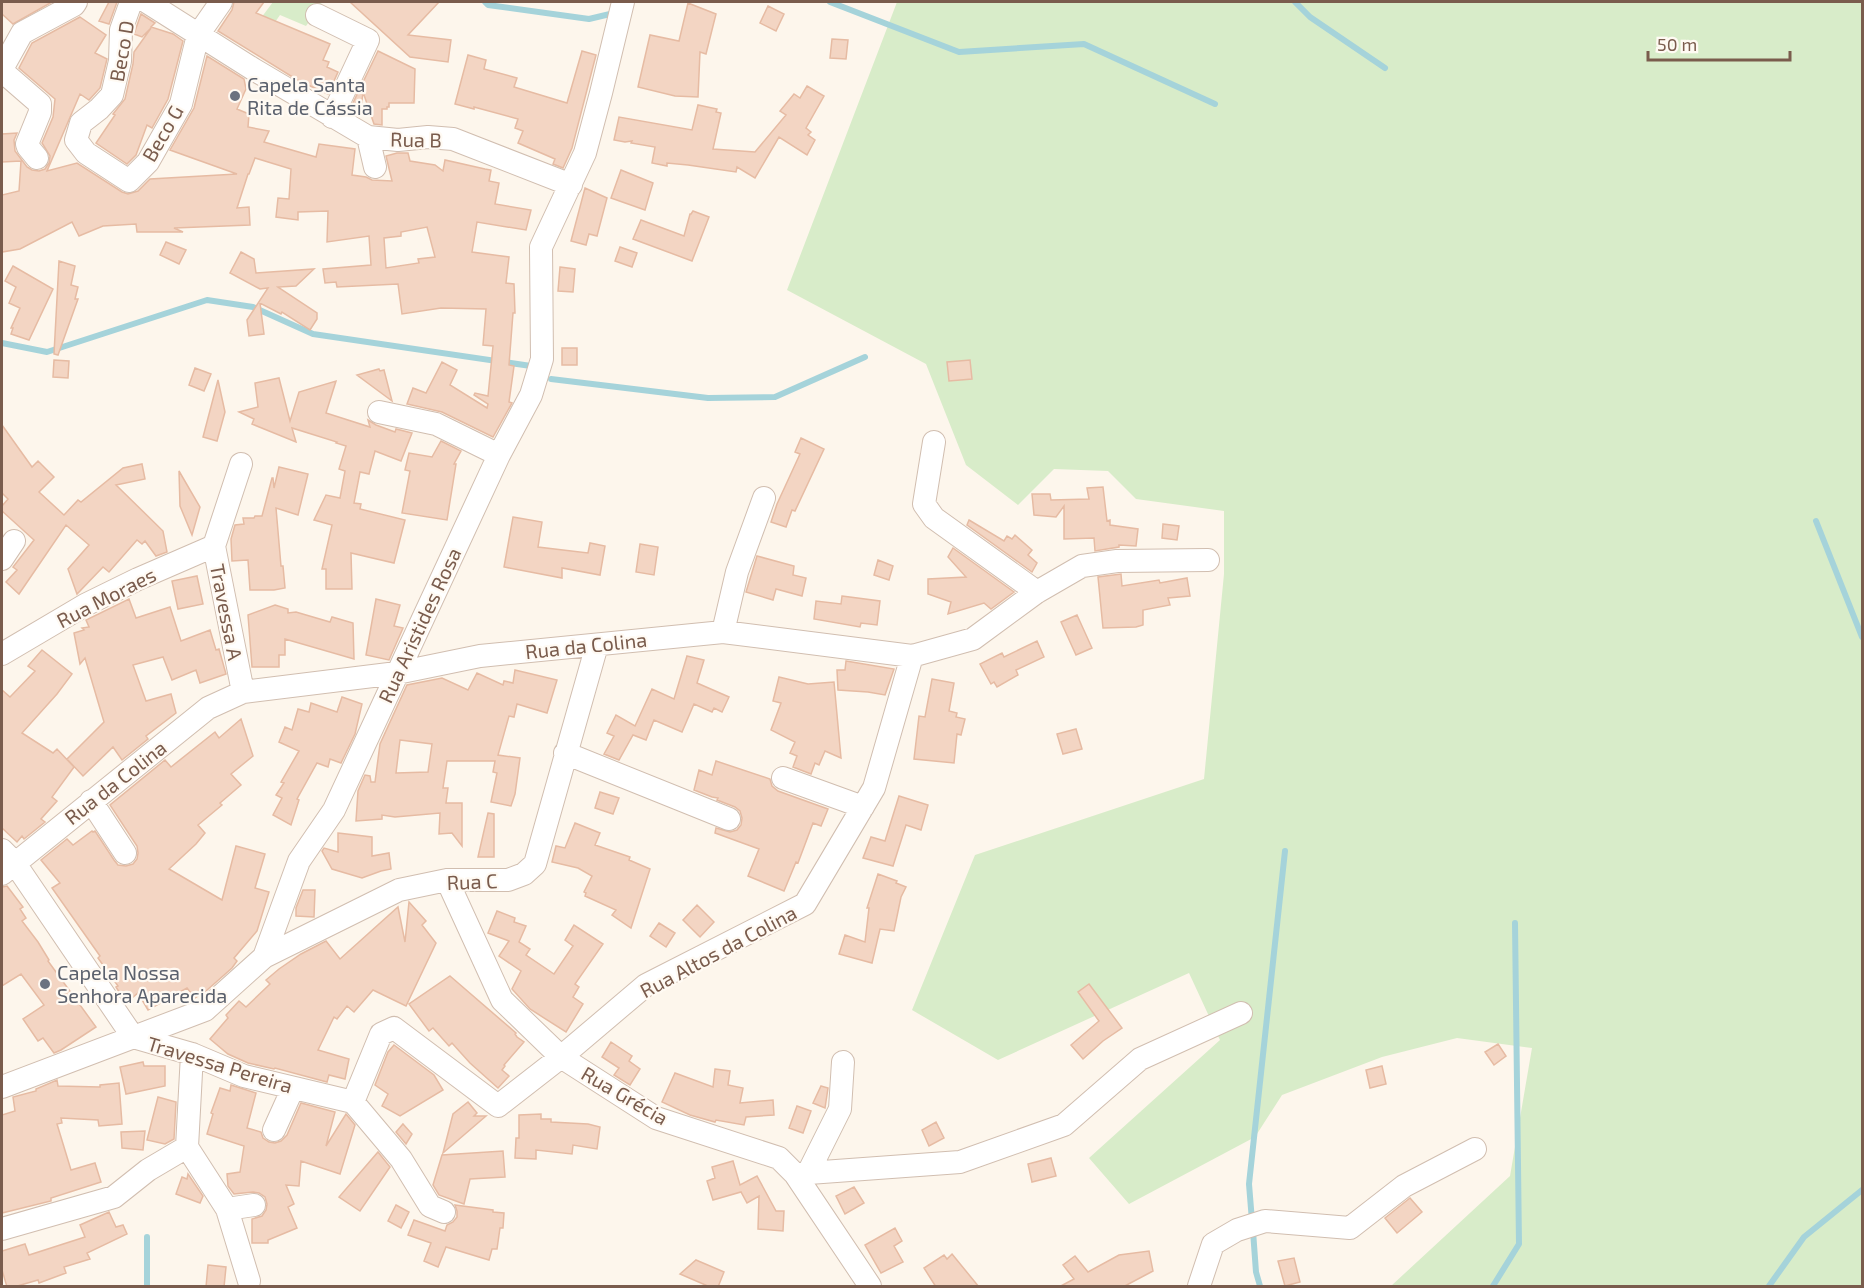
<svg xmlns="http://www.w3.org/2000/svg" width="1864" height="1288" font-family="'Exo 2',sans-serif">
	<rect width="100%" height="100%" fill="#fdf6ec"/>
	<path fill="#d8ecc9" d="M273,2h46l3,2 -16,22 -26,-11 -7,10 -12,-7z
		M897,2h965v1284h-471l119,-110 22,-128 -75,-10 -75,19 -100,38 -27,42 -126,67 -40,-46 131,-118 -31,-67 -191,87 -86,-50 63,-155 229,-76 20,-205v-63l-88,-12 -28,-28 -54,-2 -36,36 -52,-40 -40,-101 -139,-74z"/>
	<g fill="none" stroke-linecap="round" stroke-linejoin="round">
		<path stroke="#a5d3da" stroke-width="6" d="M485,2l3,3 101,14 21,-5 3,-3
			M830,2l129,50 125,-8 131,60
			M1295,2l15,15 75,51
			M2,343l45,9 160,-52 46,7 60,27 218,32
			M551,379l157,19 67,-1 90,-40
			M1816,521l46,116
			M1252,1221l-3,-37 36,-333
			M1253,1231l3,41 4,14
			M147,1286v-49
			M1493,1286l26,-42 -4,-321
			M1769,1286l35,-49 58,-47"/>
	</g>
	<path fill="#f3d5c3" stroke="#e6bba3" stroke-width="1.5" fill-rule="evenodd" d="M2,2h50l-39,22 -11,-10z
		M109,2h8l-8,22 -10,-3z
		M234,2h30l-8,11 74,31 -7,16 6,2 -2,5 11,5 -10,22 -29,-13 -81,-50 14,-21z
		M350,2h89l-31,33 43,5 -3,22 -38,-5z
		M688,3l28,11 -10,40 -6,-2 -2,45 -23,-1 -37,-9 12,-52 29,6z
		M768,6l16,8 -8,17 -16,-8z
		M141,14l14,9 -4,4 22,7 10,7 -15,58 -16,29 -5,-3 -11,30 -9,9 -31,-21 19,-28 -2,-1 12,-15 8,-35 1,-12 17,-24 -9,9 -8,-3z
		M80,17l26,18 -11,18 12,6 -7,29 -11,12 -9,-6 -33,77 30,-8 45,29 6,2 10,-3 12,-12 87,-5 -67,-24 24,-42 13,-52 37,23 2,10 -9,20 12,5 -1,13 21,4 -5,11 52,15 3,-13 36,5 -3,26 14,2 6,3 20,1 -6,-25 11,-3h11l2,8 25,4 8,6 2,-11 40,9 6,1 -2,11 10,2 -4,21 36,6 -5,20 -49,-8 -5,30 37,5 -3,26 8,1 1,29h-2l-4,52 5,1 -5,36 3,1 -19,34 -51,-25 -35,-8 6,-16 13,5 16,-31 15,8 -7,15 37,23 1,-4 -14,-9 1,-2 13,3 5,-50 -10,-1 3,-36 -45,-1 -39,6 -4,-30 -61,3 -1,-5 -11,1 -2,-14 48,-4 -2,-29 -42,6 1,-31 -30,1v8l-22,-3 2,-19 11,1 2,-30 -36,-11 -6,16h-1l-11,34 12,-1 1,18 -76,3 9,4h-46l-1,-8 -33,2 -24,10 -7,-14 -52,27 -18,3v-57l17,-4 2,-30 -19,1v-28l15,-1 -3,7 1,11 12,16 5,3 7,1 6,-2 4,-6 1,-7 -8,-13 11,-26 2,-18 -36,-31 13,-25zM427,227l8,30 -17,2 1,4 -33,5 -2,-30 17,-2v-4z
		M832,39l16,1 -2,19 -16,-1z
		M378,51l37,18 -1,34h-25v4h-2v2h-5v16l-8,-1 -11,-32 -2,17 -9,-4z
		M582,51l14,4 -24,93 -9,20 -10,-4 2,-5 -37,-16 5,-12 -8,-3 3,-9 -44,-12v2l-19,-5 13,-49 18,5 -2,9 33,9 -3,9 53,16z
		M807,86l17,10 -18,32 5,4 -3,3 7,5 -8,15 -28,-18 -24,41 -18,-11 -1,5 -48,-7 -21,-2v3l-15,-3 3,-16 -24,-4 1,-2 -7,1 -11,-2 5,-23 73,13 6,-25 19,4 -1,3 5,1 -8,36 42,3 31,-37 -6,-4 14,-17 6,4z
		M621,170l32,13 -8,27 -34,-12z
		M585,188l22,10 -10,38 -8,-2 -3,11 -15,-4z
		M693,211l16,6 -17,44 -59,-22 8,-19 43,16 6,-22h1z
		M166,242l20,8 -7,14 -19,-9z
		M620,247l17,6 -5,14 -17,-6z
		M241,252l13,7 2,14 58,-4 -18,17 -18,1 39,26v6l-7,11 -28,-18 -1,2 -21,-11 4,31 -15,2 -2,-16 21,-32 -8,1 -30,-16z
		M59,261l16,5 -4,19 7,2 -3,12h3l-20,56 -4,-1z
		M13,266l40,23 -24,51 -18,-6 2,-6h-2l9,-20 -11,-5 7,-16 -11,-6z
		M560,267l15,2 -2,23 -15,-1z
		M562,348h15v17h-15z
		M54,360l15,1 -1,17 -15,-1z
		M970,360l2,19 -23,2 -2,-19z
		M195,368l16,6 -7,17 -15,-6z
		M379,369l1,2 4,-1 8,31 -35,-26z
		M279,378l11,43 9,-29 37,-11 -10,32 44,14 -2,-7 8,5 19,7 1,-3 16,4 -11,28 -26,-10 -6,23 -9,-2 -6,31 7,1 -1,5 45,11 -11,43 -43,-10 1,36h-26v-20h-4l10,-44 -18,-5 12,-25 14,3 5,-27 -6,-2 7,-23 -10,-3 1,-1 -45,-14 4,14 -44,-18 2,-5 -15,-7 19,-5 -3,-24z
		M218,380l7,32 -8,29 -14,-4z
		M2,425l30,42 6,-6 16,16 -15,15 25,23 14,-15 3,2 42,-34 19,-4 3,15 -29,6 47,46 4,21 -11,4 -11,-15 -3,3 -5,-4 -28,32 -6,-5 -26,27 -9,-25 21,-24 -23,-20 -47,69 -13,-12 11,-12 -4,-3 21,-27 -32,-29v-5l6,-7 -6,-6z
		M801,438l23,11 -29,62 -3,-1 -6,17 -15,-5 6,-18 23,-50 -5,-2z
		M441,441l20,10 -7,13h2l-9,56 -45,-7 8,-42 -5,-1 4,-17 23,4z
		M279,467l29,7 -10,41 -22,-7 5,58h2l2,22 -11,2h-24l-2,-30 -16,1 -1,-22 4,-14 9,-1 -1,-6h11l1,-2h7l10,-38h1l1,10z
		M179,471l21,36 -8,28 -12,-29z
		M1103,487l4,34 3,-1v5l28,4 -2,17 -17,-1v2l-24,4 -1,-13 -30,1v-33l-8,11 -22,-2 -2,-21h18l1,6 38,-1 -2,-11z
		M513,517l29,5 -4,25 50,6 2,-10 15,3 -5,29 -38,-7v10l-58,-11z
		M969,520l35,21 3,-5 5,3 3,-4 17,15 -4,5 9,8 -5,9 -65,-47z
		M1163,524l16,2 -2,14 -15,-2z
		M640,544l18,3 -4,28 -18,-3z
		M953,548l61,44 -23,17 -7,-6 -36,11 3,-12 -23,-8v-15l38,-2 -18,-20z
		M757,556l37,10 -1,9 13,3 -4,18 -26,-7 -3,11 -27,-8z
		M878,560l15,6 -4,14 -15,-5z
		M1121,574l1,12 37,-6 1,3 27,-5 3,18 -22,2 2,7 -27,5v15l-7,2 -33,1 -5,-51z
		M197,576l6,28 -25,5 -6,-28z
		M842,596l38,5 -3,24 -16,-2 -1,4 -46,-8 2,-18 25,3z
		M129,599l7,19 34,-11 11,34 29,-11 6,20 3,-1 7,25 -26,9 -4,-13 -24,10 -9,-23 -30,8 13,36 25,-7 5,19 -30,23 2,3 -26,21 -9,-13 -30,29 -16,-17 37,-37 -19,-64 -5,6 -6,-31 10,-3 -2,-2 7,-1 -3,-7z
		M376,599l24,6 -6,21 9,2 -14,32 -23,-5z
		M275,605l13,4v4l8,-1 34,10 2,-5 21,6 1,36 -69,-20v16h-6v12h-27l-4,-52z
		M1077,615l15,33 -16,7 -15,-33z
		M1037,641l7,16 -28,13 2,5 -21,12 -3,-5 -3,2 -11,-20 22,-11 2,4z
		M42,650l30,24 -15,20 -35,39 31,20 4,-4 17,18 -22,30 5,4 -16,18 4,3 -21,17 -2,-3 -5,6 -15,-14v-138l8,7 25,-26 -7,-5z
		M687,656l17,4 -7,23 32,14 -7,15 -8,-4 -2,4 -18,-8 -12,28 -28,-12 -8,20 -13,-5 -14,25 -15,-6 10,-18 -7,-3 9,-18 19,11 17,-37 22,10z
		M846,661l48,8 -9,26 -17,-3 -30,-2 -1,-20h8z
		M515,670l42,10 -10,33 -30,-9 -3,13 -5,-1 -11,39 22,3 -5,36 -4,12 -20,-4 6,-29 -4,-1 2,-11h-48l-4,27h5l-2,15h16v43l-10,-13 -13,1 1,-21 -45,4 -13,-2v4l-26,2 2,-30 7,-16 5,1 1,6h4l5,-38 27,-59 35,-7 26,12 9,-17 26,12 1,-4 9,2zM400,740l32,4 -4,28 -32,1z
		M779,677l29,7 26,-2 7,76 -16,-7 -6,14 -4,-2 -4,11 -18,-7 4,-11 -7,-3 5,-11 -24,-12 10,-27 -8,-2z
		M932,679l22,4 -5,28 8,2 -1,4 9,2 -4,16 -4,-1 -3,29 -40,-4 5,-43 6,1z
		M342,697l20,7 -7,30 -14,29 -11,-4 -2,8 -11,-4 -20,36 2,1 -8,25 -18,-10 9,-17 -6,-3 8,-12 -3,-1 18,-31 -20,-9 6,-15 7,3 6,-21 11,3 2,-9 26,9z
		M241,719l12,37 -22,18 10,11 -21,18 2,2 -24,20 7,8 -9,11 -27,25 53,31 14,-54 29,8 -10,34 14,4 -12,39 -23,27 3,3 -5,7 -26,23 -11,7 -8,-10 -39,22 -10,-17 -12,10 -10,-16 2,-1 -20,-28 2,-2 -48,-68 8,-5 -19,-23 26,-21 6,6 19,-14 1,1 2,-1 19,29 4,5 8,1 7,-2 4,-5 1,-6 -1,-7 -27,-41 55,-45 6,7 44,-35 4,6z
		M1076,729l6,20 -19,5 -6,-20z
		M716,761l54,18 2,7 6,5 50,18 -7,17 -8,-3 -15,40 -2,-1 -12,29 -36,-15 11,-27 -44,-16 1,-5 14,4 7,-2 4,-5 1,-7 -2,-7 -5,-4 -18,-7 1,-2 -6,-1 -18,-7 5,-20 13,5z
		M600,792l19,6 -6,16 -18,-6z
		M899,796l29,9 -7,25 -15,-5 -13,41 -30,-8 8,-21 14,4z
		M488,813l6,1v43h-16z
		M575,823l25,10 -5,12 35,12 -1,3 21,9 -19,59 -19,-13 4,-5 -31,-14 1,-3 -2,-1 8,-16 -14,-8 -26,-6 4,-16 9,2z
		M338,833l34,4v19l17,-3 2,16 -10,2 -19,7 -30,-9 -10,-18 2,-3 14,4z
		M878,874l19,7 -1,2 10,4 -5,10 -7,34 -14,-2 -8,34 -33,-9 6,-19 20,7 4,-34h-2z
		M7,886l16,21 -3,2 6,9 -4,3 16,21 11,18 -1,1 48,66 -35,23 -7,3 -11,-15 -5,3 -15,-22 21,-14 -23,-31 -19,12v-99z
		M303,890h12l-1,27 -18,-1v-8z
		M409,902l17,19 -4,4 14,18 -30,63 -33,-16 -19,22 -7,-6 -10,13 -3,-2 -16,33 31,9 -4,20 -16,-4 -2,7 -52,-14 -1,1 -26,-6 -20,-9 -18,-15 18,-21 -2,-3 13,-14 7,6 24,-23 -4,-4 13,-11 22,-15 25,-13 14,18 58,-52 7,35z
		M697,905l17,17 -14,15 -17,-17z
		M497,911l18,7 -1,4 12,4 -7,16 11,7 -4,6 28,19 19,-28 -8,-6 9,-15 29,19 -28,40 4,3 -6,10 10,7 -17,28 -36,-23 -18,-20 9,-18 -22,-15 10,-15 -21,-8z
		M659,923l16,10 -9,14 -16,-11z
		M450,976l66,57 -1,1 2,3 7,5 -20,23 1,1 -3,4 7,6 -11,12 -28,-25 -18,-20 -3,3 -16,-18 -4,3 -20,-27z
		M1089,984l33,44 -19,13 -20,18 -12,-14 28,-24 -21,-29z
		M611,1042l21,14 -3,5 11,8 -10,16 -16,-10 5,-7 -17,-11z
		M1498,1044l8,12 -12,9 -9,-13z
		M394,1045l40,30 9,15 -43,26 -18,-10 6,-12 -13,-9 13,-33z
		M143,1062l1,4h21v20l-39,8 -6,-27z
		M1382,1066l4,18 -16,4 -4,-18z
		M715,1069l15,2 -2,14 15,3 -3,15 33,-3 1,15 -28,2 -2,8 -28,-5 -1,2 -25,-7 -28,-13 13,-29 38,14z
		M57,1080l1,6 42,1v-2l19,-2 3,41 -23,2 -1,-6 -37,-2 1,5 -5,1 14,46 24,-7 6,19 -50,16v3l-49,12v-98l13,-4 -2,-14 23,-6v-2z
		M231,1085l25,8 -9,35 14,4 2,6 6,4 6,1 6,-2 6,-6 14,-32 34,9 -9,34 20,-32 9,11 -15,49 -39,-13 -2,25 -13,-1 8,19 -6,3 9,21 -29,12v3h-16v-24l10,-3 4,-6 1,-6 -2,-7 -6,-4 -6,-1 -19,2 -6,-8 -1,-12 13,-2 4,-26 -37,-12 6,-20 -2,-1 9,-25 10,3z
		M821,1086l7,2 -3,20 -12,-5z
		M158,1097l18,5 -2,37 -9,5 -18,-4z
		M468,1102l9,11 -3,3h12l-43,37 10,-39z
		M797,1106l14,5 -8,22 -14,-5z
		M541,1114v5h10v3l37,2 12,3 -3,22 -24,-4 -1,9 -36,-4v9l-21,-1 1,-20h3v-23z
		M936,1122l8,16 -15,8 -7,-16z
		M403,1124l9,10 -6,10 -10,-12z
		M145,1131l-2,19 -21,-2 -1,-16z
		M503,1151l2,26 -35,2 -6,25 -25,-9 -6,-10 9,-30z
		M378,1152l12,15 -30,44 -21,-14z
		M1051,1158l5,18 -24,6 -4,-18z
		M733,1161l7,24 17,-9 19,35h8l-1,20 -25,-2 1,-33 -12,7 -6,-11 -28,8 -6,-19 8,-3 -3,-11z
		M188,1174l15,22 -3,7 -24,-9 6,-17 5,2z
		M854,1187l10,16 -19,11 -9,-18z
		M1410,1198l12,14 -25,21 -12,-15z
		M396,1205l13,7 -8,16 -13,-7z
		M455,1205l38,5v2l11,1 -1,15h-3l-3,21h-5l-3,11 -43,-13 -8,20 -14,-6 7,-18 -23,-8 6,-15 31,11 2,-6 6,-3 4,-5v-6z
		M109,1212l7,15 7,-2 4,9 -40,19 3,6 -26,8 2,6 -27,10 -1,-3 -24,7h-7l-5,-17v-19l23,-7 4,11 56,-18 -5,-12z
		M895,1228l7,13 -8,5 9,16 -22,11 -16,-28z
		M1149,1251l4,20 -30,16h-64l15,-8 -11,-14 12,-9 13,16 31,-17z
		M952,1254l27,33h-43l-12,-19 20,-13 3,4z
		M1294,1258l6,24 -15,4 -7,-25z
		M696,1260l28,12 -6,15h-8l-30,-13z
		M208,1265l18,2 -2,20h-18z"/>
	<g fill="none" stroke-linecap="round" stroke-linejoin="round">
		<g stroke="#d1beb0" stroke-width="24">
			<path id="minor" d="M131,2l-10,28 -1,31 -8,34 -13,14 -18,14 -5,17 10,13 43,28 19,-19 33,-58 17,-69 23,-33
				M147,2l106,67 115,68 30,3 30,-3 25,2 118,46
				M317,15l51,25 -36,77
				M2,69l20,-36 52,-28 2,-3
				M2,71l38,33v8l-13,32 1,3 9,11
				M368,137l7,30
				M379,412l57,12 63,31
				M934,442l-10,62 10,14 103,74
				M241,464l-27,82 29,146
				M2,559l12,-18
				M723,632l14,-60 27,-74
				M2,654l83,-49 53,-26 76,-33
				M565,753l164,66
				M783,778l80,29
				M91,801l34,52
				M2,850l12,12 119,175 59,17 52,22 109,26 48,57 29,47 14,6
				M2,874l206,-166 35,-16 154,-19 83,-17 243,-24 189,24 61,-17 64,-47 45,-26 35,-5 91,-1
				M447,880l55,120 59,57 95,61 123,40 16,16 75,112
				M264,957l135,-67 48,-10h61l16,-6 11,-10 62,-219
				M192,1054l-5,93 40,62 22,72
				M2,1087l203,-77 59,-53 35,-96 35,-51 165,-355 32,-60 11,-36 -1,-112 44,-94 16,-60 22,-91
				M353,1102l28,-68 13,-6 104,78 63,-49 85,-72 159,-81 69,-116 38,-132
				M274,1130l19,-42
				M808,1173l32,-64 3,-47
				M795,1174l165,-12 104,-37 76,-66 101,-46
				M227,1209l27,-4
				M2,1229l112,-32 34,-27 39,-23
				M1199,1286l14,-42 24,-14 28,-9 85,7 54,-42 71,-37"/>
		</g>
		<use href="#minor" stroke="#fff" stroke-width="22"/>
	</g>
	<g fill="#6b7280" stroke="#fffaf3" stroke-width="2">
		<circle cx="235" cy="96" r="6"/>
		<circle cx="45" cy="984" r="6"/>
	</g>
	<g text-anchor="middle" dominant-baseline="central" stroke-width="4.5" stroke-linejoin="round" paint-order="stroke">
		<g font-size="20" fill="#7a5c4d" stroke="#fffaf3">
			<text transform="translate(121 51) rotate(-80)">Beco D</text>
			<text transform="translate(162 133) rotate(-60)">Beco G</text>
			<text transform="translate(416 139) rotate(1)">Rua B</text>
			<text transform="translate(106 597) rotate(-27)">Rua Moraes</text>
			<text transform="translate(227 612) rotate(79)">Travessa A</text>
			<text transform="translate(419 625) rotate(-65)">Rua Aristides Rosa</text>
			<text transform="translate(586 645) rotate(-6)">Rua da Colina</text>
			<text transform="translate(115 782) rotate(-38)">Rua da Colina</text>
			<text transform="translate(472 881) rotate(-2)">Rua C</text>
			<text transform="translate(718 951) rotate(-28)">Rua Altos da Colina</text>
			<text transform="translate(220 1064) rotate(17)">Travessa Pereira</text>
			<text transform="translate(625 1095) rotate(30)">Rua Grécia</text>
		</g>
		<g font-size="20" fill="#5b616d" stroke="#fffaf3" text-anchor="start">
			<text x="247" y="84">Capela Santa<tspan x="247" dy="23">Rita de Cássia</tspan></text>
			<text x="57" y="972">Capela Nossa<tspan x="57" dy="23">Senhora Aparecida</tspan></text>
		</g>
	</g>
	<rect width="1864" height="1288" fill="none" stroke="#7a5c4d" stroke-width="6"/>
	<path d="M1648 51v9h142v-9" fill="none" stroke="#7a5c4d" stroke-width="3"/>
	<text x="1657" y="51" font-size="18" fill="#7a5c4d" stroke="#fffaf3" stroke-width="4.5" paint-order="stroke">50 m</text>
</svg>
